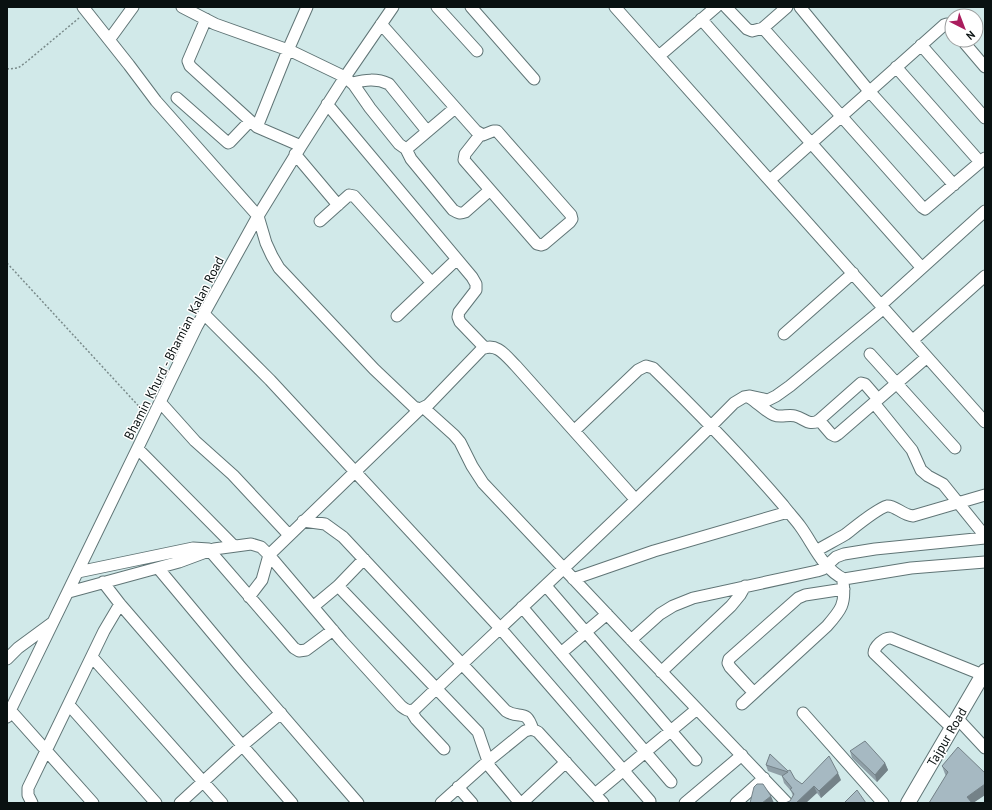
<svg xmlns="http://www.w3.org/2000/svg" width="992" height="810" font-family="'PT Sans',sans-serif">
	<rect width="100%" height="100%" fill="#d1e9e9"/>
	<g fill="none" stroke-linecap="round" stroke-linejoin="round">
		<g stroke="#607576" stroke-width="13">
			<path id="minor" d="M83,7l46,58 27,36 102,115 8,27 6,13 7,12 95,101 40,38 6,2 8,-4 54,-56c15,-7 24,7 34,17l119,133
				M182,7l33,17 76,27 54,26 9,8 16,23 29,36 7,5 3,-2 46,-39
				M437,7l40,44
				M471,7l63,72
				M615,7l370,415
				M726,7l21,22 5,2 11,-3 24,-21
				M800,7l69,84 85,94
				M206,19l-18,42 2,5 67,61 44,19
				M701,19l221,249
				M381,24l95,107 7,4 10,-4h4l74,84 1,4 -2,3 -26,22 -3,1 -4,-1 -73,-84 1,-6 15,-19
				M763,28l159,179 3,2 60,-51
				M109,40l24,-33
				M962,40l23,27
				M921,45l64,73
				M659,56l57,-49
				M896,67l84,95
				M352,83c13,-3 24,-5 37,1l38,47
				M177,98l51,45 2,-1 20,-21
				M327,104l145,173 4,7v6l-17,22 -1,5 2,5 25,26
				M257,127l31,-77 19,-43
				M406,149l5,10 42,51c5,3 7,4 12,2l25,-22
				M295,154l43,51
				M770,180l174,-155 3,-1 5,4
				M320,221l29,-26 5,1 78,87
				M881,305l104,-94
				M204,314l66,66 230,248 150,173
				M397,316l60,-57
				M784,334l69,-61
				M913,340l72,-64
				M870,354l85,94
				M750,398c8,5 15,13 24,17 7,3 14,-1 21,1 9,2 13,10 23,5l43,-38 4,1 13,15
				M160,402l35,39 38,34 56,60
				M874,403l38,47 9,20 7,6 15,8 42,52
				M424,408l30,27 6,7 12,24 11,17 152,161 152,159
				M819,420l12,14 4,2 3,-2 89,-77
				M575,430l63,-60 8,-4 7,2c45,44 89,89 130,137 5,7 12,14 17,21 14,19 22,42 44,53l67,-11 74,-6
				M138,449l96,97
				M303,521l22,3 18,13 163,174c14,9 20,-4 27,19
				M210,551l84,97 5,3 7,-1 27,-20
				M816,551c10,-6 20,-11 30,-17 9,-7 32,-26 41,-28 8,-1 15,9 26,10l72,-21
				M158,568l81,97 119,138
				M78,572l115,-24 16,1
				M573,579l81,-28 134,-39
				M103,582l17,22 172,199
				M338,586l140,146 12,35 30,36
				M546,586l150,174
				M69,592l110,-30 35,-13 37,-5 10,3 8,8 73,86 59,65c5,4 8,6 14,3 106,-102 216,-201 319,-306l10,-6 6,-1 18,4 8,-4 14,-10 94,-78
				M249,597l13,-17 7,-25 151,-146
				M314,606l24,-20 26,-27
				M522,607l149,175
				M631,640l29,-26 13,-8 20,-8 124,-27 6,-2 13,-12 8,-3 31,-5 110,-11
				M561,653l46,-39
				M92,657l130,146
				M7,659l11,-11 34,-25
				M661,672l70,-66 9,-11 5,-9
				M754,693l-24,-26 -2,-4 1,-4 69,-61 7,-3 39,-6
				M742,704l85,-78c14,-16 19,-22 16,-44
				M69,705l87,98
				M10,710l83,93
				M411,711l5,8 28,30
				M803,713l80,90
				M7,717l190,-391 61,-110 43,-70 44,-69 48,-70
				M957,718l28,30
				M952,728l-78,-75c0,-6 10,-16 17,-15l92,37
				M458,787l14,16
				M595,794l102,-85
				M32,803l-4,-8v-7l76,-157 16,-27
				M180,803l63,-58 38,-32
				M441,803l47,-42 37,-30 7,-2 6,3 65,71
				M522,803l44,-41
				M685,803l57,-48
				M736,803l28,-25"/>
		</g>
		<g stroke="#607576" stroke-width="16">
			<path id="major" d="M908,803l77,-132"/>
		</g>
		<path stroke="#7a8b8b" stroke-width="1.5" stroke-dasharray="2 2" stroke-linecap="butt" d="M7,69l11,-1 7,-5 54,-45
			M7,263l138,150"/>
		<use href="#minor" stroke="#fff" stroke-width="11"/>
		<use href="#major" stroke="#fff" stroke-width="14"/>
	</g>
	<path fill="#8f9fa7" d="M850,751l35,12 3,7 -11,12 -25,-24z
		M770,754l25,25 7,5 39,-4 -20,18 -4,-5 -27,8 3,-5 -2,-5 -7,-8 -2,-7 -14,-5 -2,-6z
		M942,766l43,7v22l-12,8h-44l17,-27 -1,-2z"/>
	<path fill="#748288" d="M885,763l3,7 -11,12 -2,-7z
		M838,773l3,7 -20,18 -2,-7z
		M985,784v11l-12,8h-4l-2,-6z
		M814,786l3,7 -11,10h-10z
		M771,796l3,7h-12z"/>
	<path fill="#a6b9c2" stroke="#748288" d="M865,741l20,22 -10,12 -25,-24z
		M958,747l27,26v11l-18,13 5,6h-43l19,-31 -6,-6z
		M770,754l18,17 2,-1 5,9 7,5 27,-28 9,17 -19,18 -5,-5 -18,17h-11l5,-2 4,-7 -4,-5 2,-1 -10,-12 6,-4 -22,-7z
		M757,784h6l8,12 -9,7h-12l4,-16z
		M857,790l9,13h-22z"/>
	<g text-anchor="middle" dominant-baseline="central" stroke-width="3" stroke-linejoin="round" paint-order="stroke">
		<g font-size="13" fill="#091111" stroke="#fff">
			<text transform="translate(174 348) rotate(-63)">Bhamin Khurd - Bhamian Kalan Road</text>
			<text transform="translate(947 737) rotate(-60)">Tajpur Road</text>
		</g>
	</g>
	<rect width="992" height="810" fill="none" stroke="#091111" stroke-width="16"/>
	<g transform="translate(964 28) rotate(138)"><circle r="19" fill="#ffffff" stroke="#9da0a0"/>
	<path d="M0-3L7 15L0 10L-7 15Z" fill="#aa1d5d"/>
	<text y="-6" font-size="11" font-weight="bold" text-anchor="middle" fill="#091111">N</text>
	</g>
</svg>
